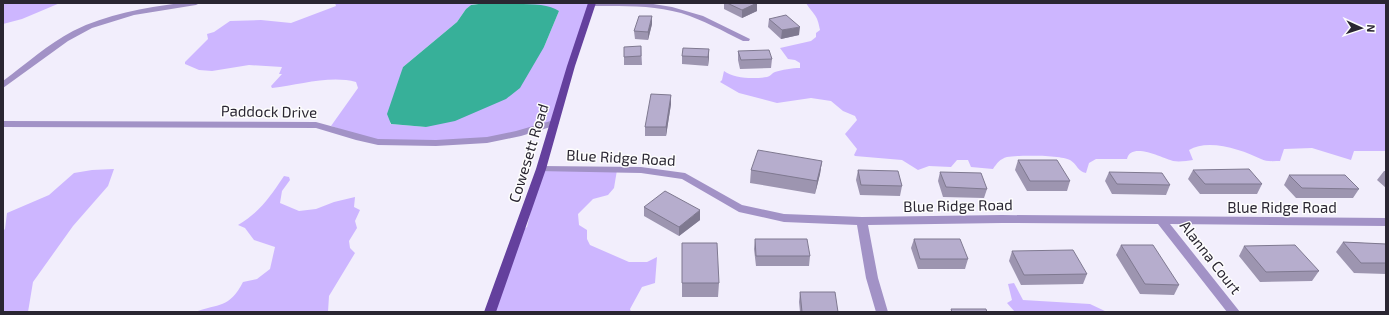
<svg xmlns="http://www.w3.org/2000/svg" width="1389" height="315" font-family="'Exo 2',sans-serif">
	<rect width="100%" height="100%" fill="#f2eefc"/>
	<path fill="#cdb6ff" d="M3,3h57l-38,16 -19,5z
		M335,3h147l-11,2 -5,4 -9,13 -54,45 -13,57 36,3 118,-80 15,-36 -73,-8h107l-41,121 -64,16 -114,1 -43,-15 27,-38 -2,-6c-26,-7 -57,3 -84,6l-1,-2 11,-12h-3l3,-7 -33,-2 -37,6 -13,-1 -14,-6v-2l23,-23 -1,-5 7,-2 16,-11 31,-1 30,3 45,-17z
		M806,3h580v148h-32l-3,9 -39,-12 -28,1 -4,12c-6,0 -14,1 -19,-2 -18,-9 -53,-21 -72,-9l4,10c-6,1 -14,2 -20,1 -9,-2 -42,-20 -46,-2h-31l-7,4 -3,10c-8,-1 -9,-9 -16,-13 -9,-5 -52,-5 -63,-3 -7,2 -10,6 -14,12l-22,-2 -3,-7h-11l-6,7 -22,-1 -11,4 -16,-10 -47,-4 -1,-1 3,-6 -12,-15 12,-14 -2,-4 -12,-5 -12,-10 -20,-3 -34,5 -38,-10 -19,-11 2,-2 2,-9c10,8 31,8 43,6 4,-1 5,-4 8,-5 7,-2 17,-4 25,-4v-5l-5,-3 -7,-1 -8,-11 31,-7 5,-4v-4l4,-3c-3,-17 -6,-14 -14,-27z
		M114,169l-6,17 -35,40 -40,56 -5,30h-25v-81l2,-2 2,-16 42,-18 25,-22 18,-3z
		M542,169l75,1 -3,18 -6,7 -15,4 -15,15 1,11 8,5v9l3,6 39,17h18l10,-5 -2,26 -13,4 -12,22 1,3h-139l25,-79 10,-6 13,-55z
		M284,176l5,1 1,3 -8,11 -2,12 19,8 17,-2 18,-7 21,-5 -1,10 6,3 -5,11 2,7 -8,13 1,7 5,5 -26,43 -1,16h-133c24,-9 34,-3 48,-30l14,-3 13,-10 5,-22 -21,-7 -9,-12 -7,-3c23,-14 31,-27 46,-49z
		M1014,283l9,17 67,4 17,8h-92l-8,-9 5,-3 -4,-16z"/>
	<path fill="#37b099" d="M486,3c20,3 58,-3 73,8l-15,36 -24,41 -14,11 -51,22 -29,6 -35,-3 -4,-10 16,-47 54,-45 9,-13 5,-4z"/>
	<g fill="none" stroke-linecap="round" stroke-linejoin="round">
		<path fill="#a292c6" fill-rule="evenodd" d="M180,3h20l-4,2 -62,10 -42,13 -24,13 -65,47v-7c23,-17 45,-37 70,-50 34,-17 71,-23 107,-28z
			M589,3h58l25,4 31,9 47,23 -1,2h-6c-20,-10 -40,-21 -62,-28 -29,-8 -59,-7 -89,-7h-3z
			M554,120l3,1 2,2 -2,2 -36,11 -34,7 -51,3 -58,-1 -22,-5 -40,-12 -313,-1v-6l313,1 62,17 58,1 51,-3 29,-6z
			M541,166l100,1 44,6 57,32 42,9 78,3 140,-2 384,3v8l-216,-2 70,88h-13l-69,-88 -156,-1 -134,2 10,53 10,34h-12l-10,-34 -9,-53 -73,-3 -45,-10 -57,-33 -41,-6 -104,-2 -1,-2z"/>
		<path fill="#64409d" fill-rule="evenodd" d="M588,3h8l-21,63 -29,103 -50,143h-12l52,-143 31,-103z"/>
	</g>
	<path fill="#9d95b0" d="M724,3h33v8l-15,7 -18,-9z
		M769,19l30,16 -18,4 -13,-12z
		M652,24l-4,16 -13,-1 -1,-8z
		M641,46l1,19h-18v-8z
		M709,49v8l-1,9 -26,-2v-8z
		M738,51l34,8 -1,9 -31,1 -2,-9z
		M671,95v9l-5,32h-21v-9z
		M1018,160l52,21 -3,10h-40l-12,-21z
		M822,161l-2,13 -5,20 -65,-11 1,-13z
		M858,170l44,16 -2,10 -40,-1 -4,-15z
		M1193,170l69,14 -5,10h-57l-12,-15z
		M1384,171h2v17l-9,-8z
		M940,172l47,17 -3,9 -41,-1 -5,-16z
		M1109,172l61,13 -4,10 -54,-1 -7,-13z
		M1289,175l70,14 -6,9h-57l-12,-13z
		M644,207l56,13 -21,16 -35,-20z
		M755,239l55,17 -1,10h-53l-2,-17z
		M914,239l54,20 -3,10h-47l-7,-21z
		M1343,242l43,2v30l-32,-1 -18,-21z
		M1121,245l58,40 -5,10 -34,-1 -24,-39z
		M1244,246l75,25 -7,10 -52,1 -21,-26z
		M1012,251l75,23 -4,10 -62,1 -12,-24z
		M682,283h37l-1,14h-36z
		M800,292l38,20h-38l-1,-10z"/>
	<path fill="#7f7990" d="M757,3v8l-15,7v-8z
		M652,16v8l-4,16v-8z
		M800,27l-1,8 -18,4 1,-9z
		M709,49v8l-1,9v-9z
		M671,95v9l-5,32v-9z
		M822,161l-2,13 -5,20 2,-13z
		M700,210v10l-21,16v-9z"/>
	<path fill="#b6adcd" stroke="#7f7990" d="M727,3h30l-15,7z
		M786,15l14,12 -18,3 -13,-11z
		M639,16h13l-4,16 -14,-1z
		M641,46v10l-17,1v-10z
		M683,48l26,1 -1,8 -26,-1z
		M769,50l3,9 -31,1 -3,-9z
		M651,94l20,1 -5,32h-21z
		M758,150l64,11 -5,20 -66,-11z
		M1018,160h39l13,21h-40z
		M1249,169l13,15h-57l-12,-14z
		M858,170l40,1 4,15 -41,-1z
		M940,172l41,1 6,16 -41,-2z
		M1109,172l53,1 8,12 -53,-1z
		M1289,175h56l14,14 -57,-1z
		M665,191l35,19 -21,17 -35,-20z
		M755,239h52l3,17h-54z
		M914,239h46l8,20h-48z
		M1343,242l43,2v19h-25z
		M682,243h35l2,40h-37z
		M1121,245h32l26,40 -34,-1z
		M1295,245l24,26 -53,1 -22,-26z
		M1073,250l14,24 -63,1 -12,-24z
		M800,292h35l3,20h-36z
		M951,309h35l1,3h-35z"/>
	<g text-anchor="middle" dominant-baseline="central" stroke-width="3" stroke-linejoin="round" paint-order="stroke">
		<g font-size="15" fill="#2a2632" stroke="#fdfdfd">
			<text transform="translate(269 111) rotate(1)">Paddock Drive</text>
			<text transform="translate(528 153) rotate(-73)">Cowesett Road</text>
			<text transform="translate(621 157) rotate(3)">Blue Ridge Road</text>
			<text transform="translate(958 205) rotate(-1)">Blue Ridge Road</text>
			<text x="1282" y="207">Blue Ridge Road</text>
			<text transform="translate(1211 257) rotate(52)">Alanna Court</text>
		</g>
	</g>
	<rect width="1389" height="315" fill="none" stroke="#2a2632" stroke-width="8"/>
	<g transform="translate(1361 28) rotate(93)" stroke="#fdfdfd" stroke-width="3" paint-order="stroke">
	<path d="M0-3L7 15L0 10L-7 15Z" fill="#2a2632"/>
	<text y="-6" font-size="11" font-weight="bold" text-anchor="middle" fill="#2a2632">N</text>
	</g>
</svg>
